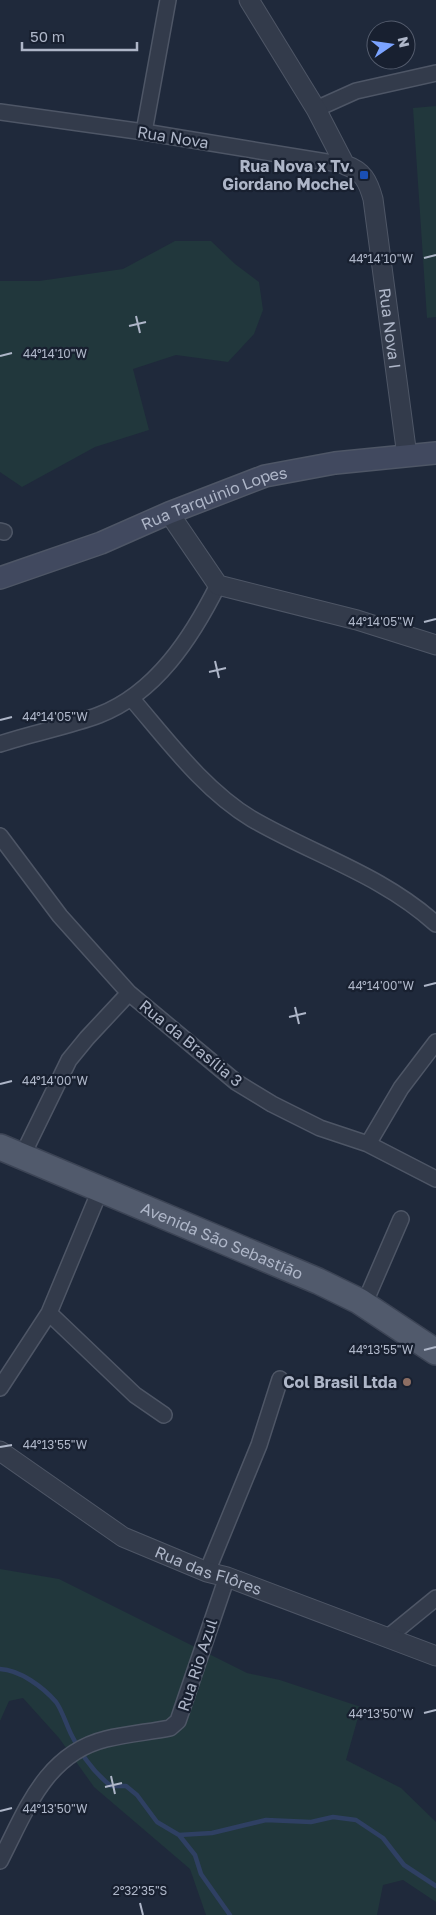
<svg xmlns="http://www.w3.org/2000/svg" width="436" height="1915" font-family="'Golos Text',sans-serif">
	<rect width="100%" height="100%" fill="#1f293b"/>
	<path fill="#21373c" d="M436,106v211l-9,1 -14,-210z
		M175,241h36l24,23 24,18 4,28 -9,24 -26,28 -52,-7 -43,14 16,61 -54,17 -73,40 -22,-15v-191h39l84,-12z
		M0,1569l59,10 188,94 33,7 81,27 -15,53 55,28 35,34v80l-33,-22 -20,5 -6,30h-171l-16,-46 -96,-82 -35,-49 -36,-40 -14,3 -9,20z"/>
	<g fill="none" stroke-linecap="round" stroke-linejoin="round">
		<path stroke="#2f4063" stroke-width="4.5" d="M0,1669c20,1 43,18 56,33 6,8 10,22 15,32 10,21 22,38 40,52h15l11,9 20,27 22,13 16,20 6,19 29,41
			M179,1835l33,-2 54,-13 45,2 22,-5 23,3 27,18 21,27 32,21"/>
		<g stroke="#4e5666" stroke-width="18">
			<path id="minor" d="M316,109l40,-18 80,-18
				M0,112l144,20 201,33
				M144,132l24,-132
				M0,531l4,1
				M132,699c36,42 72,91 120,120 62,36 130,56 184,105
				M0,744c32,-11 67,-17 99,-29 57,-22 93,-78 119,-130
				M0,836l60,80 69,77 107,89 36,22 48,24 48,16 68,35
				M368,1144l33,-56 35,-46
				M27,1146l42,-86 18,-22 42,-45
				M369,1293l32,-74
				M49,1313l86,82 29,20
				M0,1388l49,-75 52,-125
				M207,1572l52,-127 21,-66
				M387,1638l49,-40
				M0,1861c26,-50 45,-107 106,-122 21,-5 43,-7 64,-11l8,-7 49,-144"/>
		</g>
		<g stroke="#4e5666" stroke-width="21">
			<g id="tertiary">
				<path id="s1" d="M249,0l67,109 29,56c18,6 23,16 28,34l34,257"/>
				<path d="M169,513l49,72 139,35 79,25"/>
				<path id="s2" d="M0,1451l123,86 84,35 20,5 209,79"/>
			</g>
		</g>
		<g stroke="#4e5666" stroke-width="24">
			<g id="secondary">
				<path id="s3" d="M0,578l101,-35 68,-30 96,-37 70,-13 101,-10"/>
			</g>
		</g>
		<g stroke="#3c4455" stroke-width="28">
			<g id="primary">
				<path id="s4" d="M0,1147l318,134 41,20 77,51"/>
			</g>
		</g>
		<use href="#minor" stroke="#333b4b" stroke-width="15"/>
		<use href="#tertiary" stroke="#333b4b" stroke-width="19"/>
		<use href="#secondary" stroke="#41495f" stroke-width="21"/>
		<use href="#primary" stroke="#515a6c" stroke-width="25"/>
	</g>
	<path fill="none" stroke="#aeb6c8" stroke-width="2" d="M424,258l12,-3M136,316l4,17M129,326l17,-4M0,356l12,-3M424,622l12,-3M215,661l4,17M209,672l17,-4M0,720l12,-3M424,986l12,-3M295,1007l4,17M289,1017l17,-4M0,1084l12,-3M424,1350l12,-3M0,1447l12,-2M424,1713l12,-3M111,1776l4,18M105,1787l17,-4M0,1811l12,-3M140,1903l3,12"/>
	<rect fill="#1a4fb4" stroke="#182030" stroke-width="2" x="359" y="170" width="10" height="10" rx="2.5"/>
	<circle fill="#8d6e63" stroke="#182030" stroke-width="2" cx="407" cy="1382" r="5"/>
	<g text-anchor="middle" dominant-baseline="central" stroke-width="4.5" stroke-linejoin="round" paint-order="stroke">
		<g font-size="16" fill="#aeb6c8" stroke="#182030">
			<text transform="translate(173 137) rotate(9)">Rua Nova</text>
			<text stroke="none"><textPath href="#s1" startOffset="368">Rua Nova I</textPath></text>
			<text stroke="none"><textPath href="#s3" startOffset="229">Rua Tarquinio Lopes</textPath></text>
			<text transform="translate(191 1043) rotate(39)">Rua da Brasília 3</text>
			<text stroke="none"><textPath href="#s4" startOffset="241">Avenida São Sebastião</textPath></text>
			<text stroke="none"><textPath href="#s2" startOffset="242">Rua das Flôres</textPath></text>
			<text transform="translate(197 1665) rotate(-72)">Rua Rio Azul</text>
		</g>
		<g font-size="16" font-weight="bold" fill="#aeb6c8" stroke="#182030" text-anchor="end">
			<text x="354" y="166">Rua Nova x Tv.<tspan x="354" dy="18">Giordano Mochel</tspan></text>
			<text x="397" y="1382">Col Brasil Ltda</text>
		</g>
	</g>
	<g font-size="12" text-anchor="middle" fill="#aeb6c8" stroke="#182030" stroke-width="4.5" stroke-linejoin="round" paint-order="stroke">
		<text x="381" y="263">44°14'10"W</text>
		<text x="55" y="358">44°14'10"W</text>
		<text x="381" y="626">44°14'05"W</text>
		<text x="55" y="721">44°14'05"W</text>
		<text x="381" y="990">44°14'00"W</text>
		<text x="55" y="1085">44°14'00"W</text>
		<text x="381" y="1354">44°13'55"W</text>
		<text x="55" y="1449">44°13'55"W</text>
		<text x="381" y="1718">44°13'50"W</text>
		<text x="55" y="1813">44°13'50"W</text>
		<text x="140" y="1895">2°32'35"S</text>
	</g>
	<g transform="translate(391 45) rotate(77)"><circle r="24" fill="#182030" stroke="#545c6d"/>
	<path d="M0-4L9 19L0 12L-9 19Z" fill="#7ba3ff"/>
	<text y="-8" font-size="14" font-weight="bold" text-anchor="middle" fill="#aeb6c8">N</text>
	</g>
	<path d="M22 42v8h115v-8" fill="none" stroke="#aeb6c8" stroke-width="2.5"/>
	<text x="30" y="42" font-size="15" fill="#aeb6c8" stroke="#182030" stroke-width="4" paint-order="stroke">50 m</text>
</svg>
